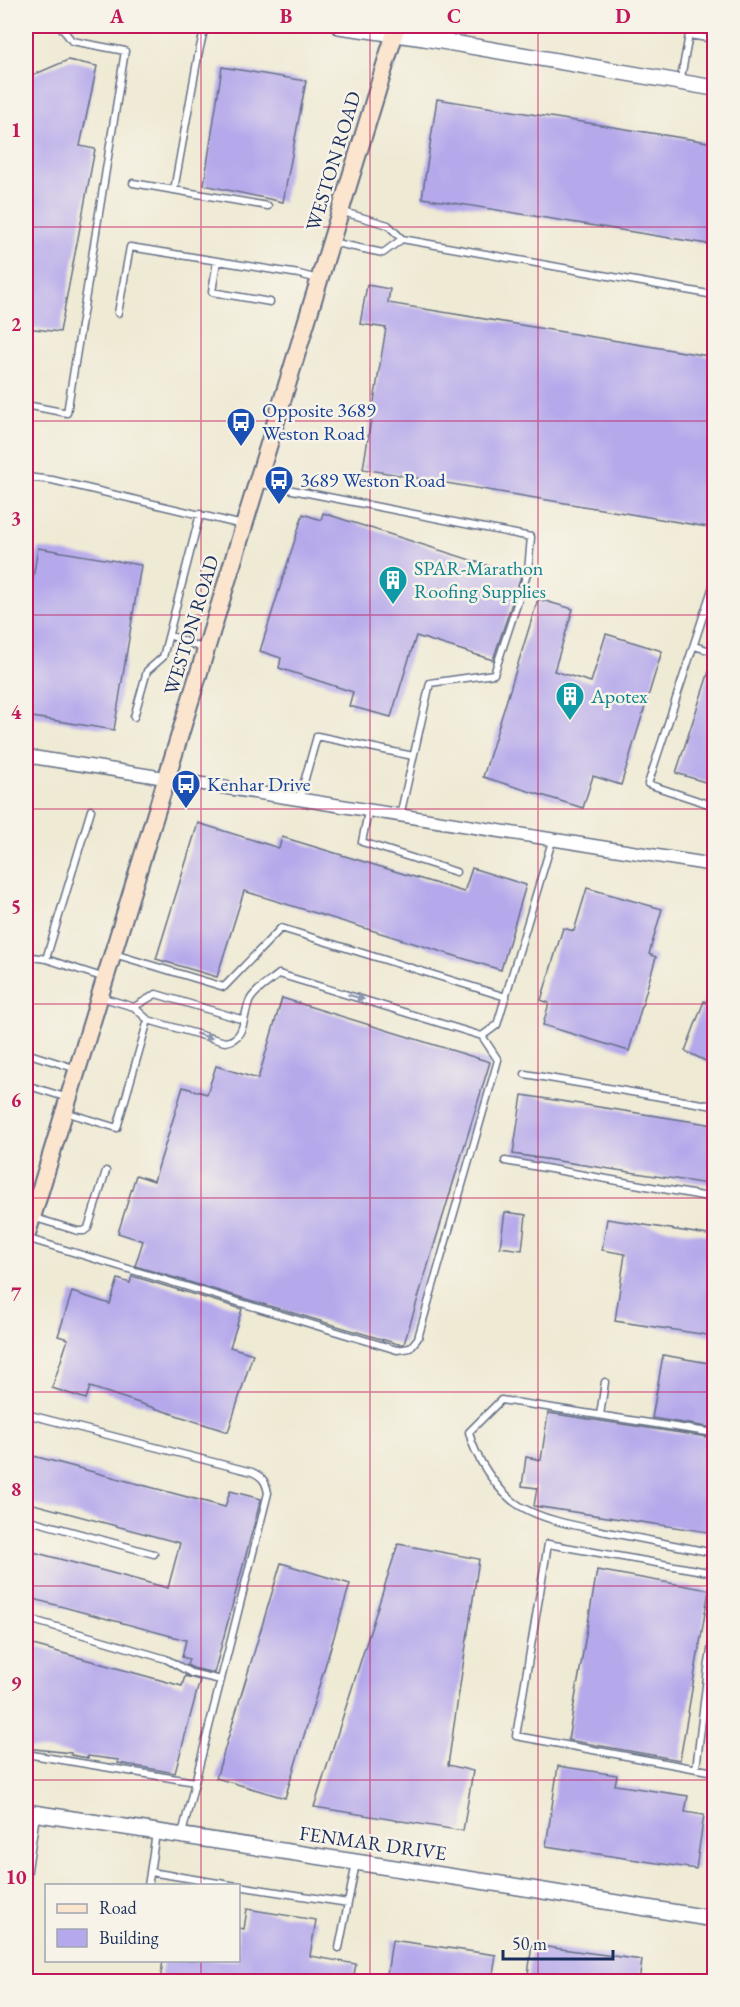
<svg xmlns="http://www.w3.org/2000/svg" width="740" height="2007" font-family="'EB Garamond',serif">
	<rect width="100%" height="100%" fill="#f7f3e8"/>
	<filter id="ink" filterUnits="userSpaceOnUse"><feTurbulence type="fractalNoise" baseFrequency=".0167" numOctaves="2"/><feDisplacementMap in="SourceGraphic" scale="12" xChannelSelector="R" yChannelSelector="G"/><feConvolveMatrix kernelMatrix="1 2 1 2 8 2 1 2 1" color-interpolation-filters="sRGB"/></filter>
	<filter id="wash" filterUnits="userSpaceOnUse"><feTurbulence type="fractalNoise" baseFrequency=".008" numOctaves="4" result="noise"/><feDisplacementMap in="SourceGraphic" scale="24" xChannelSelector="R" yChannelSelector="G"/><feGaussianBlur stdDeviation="1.35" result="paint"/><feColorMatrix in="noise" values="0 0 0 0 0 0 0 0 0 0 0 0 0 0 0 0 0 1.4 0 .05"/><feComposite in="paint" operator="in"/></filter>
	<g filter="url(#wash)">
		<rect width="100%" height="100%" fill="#efead4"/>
		<g id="blocks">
			<path fill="#b5a8eb" d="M68,60l29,6 -17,80 15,3 -35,183 -34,-4v-250z
				M222,67l84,14 -23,121 -79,-17z
				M437,99l277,44v102l-292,-47z
				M367,285l23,4 -2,14 326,54v171l-351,-59 23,-141 -26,-4z
				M323,513l198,63 -28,84 -77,-24 -25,81 -42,-11 4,-14 -74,-24 2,-10 -21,-7 43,-137 18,6z
				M38,548l103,17 -27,165 -88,-14v-108h2z
				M538,599l35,10 -19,62 37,11 15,-48 56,17 -41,134 -28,-9 -10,32 -100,-31z
				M712,662h2v123l-38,-12z
				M198,823l81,25 3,-11 182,55 8,-24 54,17 -25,85 -257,-79 -27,86 -61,-18z
				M587,888l75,21 -13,45 7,3 -27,94 -86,-26 6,-22 -8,-3 22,-72 11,3z
				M282,998l208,64 -86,282h-6l-263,-78 8,-25 -25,-8 18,-58 18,6 29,-94 24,7 9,-28 42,13z
				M704,1001l10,5v59l-29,-14z
				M522,1095l192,30v60l-201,-31z
				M505,1212l21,3 -4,35 -22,-3z
				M607,1219l107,17v100l-99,-15 10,-67 -23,-4z
				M132,1276l110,33 -12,38 23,7 -25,78 -138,-45 -4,12 -34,-11 16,-49 -10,-3 14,-44 38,12 8,-25 12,4z
				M663,1355l51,9v64l-62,-10z
				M548,1413l166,25v95l-180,-27 3,-18 -15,-2 4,-29 15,3z
				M26,1454l199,53 5,-16 31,8 -47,174 -21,-5 -6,-3 2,-6 -7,-2 4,-17 -160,-43v-47l142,38 12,-45 -154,-41z
				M398,1544l81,15 -31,206 25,6 -10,60 -149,-24z
				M281,1563l69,21 -65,214 -69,-20z
				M597,1570l112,20 -29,170 -112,-20z
				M26,1643l156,43 3,-10 15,4 -25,93 -57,-10v-3l-30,-4v2l-17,-3v-2l-45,-5z
				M558,1766l59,9 -2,10 73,11 -3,16 19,3 -8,54 -150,-23z
				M247,1909l69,11 -6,36 46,8 -3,16 -19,-3v5h-174l3,-22h75v-32l6,1z
				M392,1940l104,15 -4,27h-106z
				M532,1945l110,15 -3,22h-112z"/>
		</g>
	</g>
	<g filter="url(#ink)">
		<use href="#blocks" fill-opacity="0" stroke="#657087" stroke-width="1.5"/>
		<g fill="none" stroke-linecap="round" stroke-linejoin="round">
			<g stroke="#657087" stroke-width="9">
				<path id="service" d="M205,26l-7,30 -24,134 94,16
					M680,83l9,-48 25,4
					M133,183l41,7
					M340,211l48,14 14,14
					M331,242l52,11 19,-14 312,56
					M217,261l-5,31 58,10
					M118,313l12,-66 169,27 19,5
					M26,405l41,8 58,-362 -53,-10 -12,-15
					M26,477l26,3 191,45
					M257,483l274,54 -3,34 -34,103 -64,9 -30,133
					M714,583l-66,201 66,22
					M169,635l35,14
					M694,646l20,6
					M134,717l13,-46 16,-14 37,-143
					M299,800l18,-64 96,20
					M91,810l-45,149 59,19
					M368,812l-6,30 94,30
					M114,954l110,33 57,-59 225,69
					M26,956l20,3
					M134,1007l22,-13 88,26
					M482,1036l15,-11 55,-184
					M26,1053l51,16
					M525,1074l189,32
					M26,1085l42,13
					M26,1101l4,-15
					M65,1112l52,16 31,-108
					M505,1161l209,37
					M32,1217l46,14h6l4,-3 18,-57
					M26,1238l371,112 13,-2 8,-10 80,-278 -16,-24 -203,-62c-8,7 -24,16 -29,26 -8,16 -3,39 -25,42l-77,-22 -14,-13 -34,-10
					M26,1414l226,58c11,5 14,10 16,21l-86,341
					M600,1415l5,-33
					M714,1433l-213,-33 -32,32c5,24 29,61 51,74 25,15 58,20 87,26 36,7 72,14 107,21
					M26,1519l128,35
					M714,1573l-166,-29 -32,192 198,36
					M26,1618l140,41 25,14 30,7
					M26,1754l169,28
					M696,1769l12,-100 6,-37
					M26,1869h2l8,-54
					M150,1872l87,14
					M148,1886l8,-53
					M238,1886l110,17
					M26,1888l2,-19
					M339,1948l17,-85"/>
			</g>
			<g stroke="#657087" stroke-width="15">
				<path id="minor" d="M26,756l688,109"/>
			</g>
			<g stroke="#657087" stroke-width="18">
				<path id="tertiary" d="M339,26l85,12 290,50
					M26,1812l481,73 207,34"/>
			</g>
			<g stroke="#657087" stroke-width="20">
				<path id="secondary" d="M26,1237l371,-1211"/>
			</g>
			<use href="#service" stroke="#fff" stroke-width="6"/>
			<use href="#minor" stroke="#fff" stroke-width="12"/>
			<use href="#tertiary" stroke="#fff" stroke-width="15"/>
			<use href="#secondary" stroke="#fbe5cf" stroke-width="16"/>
		</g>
		<defs><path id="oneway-solid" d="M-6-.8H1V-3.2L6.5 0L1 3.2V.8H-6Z" transform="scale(1.5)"/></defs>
		<g fill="#8d97ae">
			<use href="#oneway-solid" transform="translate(356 997) rotate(17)"/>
			<use href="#oneway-solid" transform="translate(204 1036) rotate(16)"/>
		</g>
	</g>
	<path fill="none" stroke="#c2185b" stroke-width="1.5" stroke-opacity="0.55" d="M201,26v1860M370,26v1956M538,26v1956M26,227h688M26,421h688M26,615h688M26,809h688M26,1004h688M26,1198h688M26,1392h688M26,1586h688M26,1780h688M201,1960v22"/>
	<defs>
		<g id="bus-pin" transform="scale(1.5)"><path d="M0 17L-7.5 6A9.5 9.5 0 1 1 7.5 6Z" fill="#1a4fb4" stroke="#f7f3e8"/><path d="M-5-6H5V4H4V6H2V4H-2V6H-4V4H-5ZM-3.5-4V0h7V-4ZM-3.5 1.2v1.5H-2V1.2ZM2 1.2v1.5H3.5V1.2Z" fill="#fff"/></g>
		<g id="building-pin" transform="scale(1.5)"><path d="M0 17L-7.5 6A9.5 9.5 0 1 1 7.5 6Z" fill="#0f9aa8" stroke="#f7f3e8"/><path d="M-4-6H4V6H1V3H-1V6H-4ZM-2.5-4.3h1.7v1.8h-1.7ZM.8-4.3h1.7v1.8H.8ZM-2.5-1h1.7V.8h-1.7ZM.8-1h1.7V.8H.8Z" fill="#fff"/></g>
	</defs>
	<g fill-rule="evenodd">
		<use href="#bus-pin" x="241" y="422"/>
		<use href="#bus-pin" x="279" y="480"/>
		<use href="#building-pin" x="393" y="580"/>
		<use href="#building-pin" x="570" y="696"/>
		<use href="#bus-pin" x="186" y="784"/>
	</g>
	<g text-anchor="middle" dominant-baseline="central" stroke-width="5" stroke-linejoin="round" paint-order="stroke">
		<g font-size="20" fill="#1b2f5e" stroke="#f7f3e8">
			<text transform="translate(333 161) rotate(-73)">WESTON ROAD</text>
			<text transform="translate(191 625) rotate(-73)">WESTON ROAD</text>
			<text transform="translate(373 1843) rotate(8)">FENMAR DRIVE</text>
		</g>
		<g font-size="20" fill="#164399" stroke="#f7f3e8" text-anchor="start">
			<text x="262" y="410">Opposite 3689<tspan x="262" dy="23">Weston Road</tspan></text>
			<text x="300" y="480">3689 Weston Road</text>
			<text x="207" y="784">Kenhar Drive</text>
		</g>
		<g font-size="20" fill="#0d838f" stroke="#f7f3e8" text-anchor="start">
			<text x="414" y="568">SPAR-Marathon<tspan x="414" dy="23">Roofing Supplies</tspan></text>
			<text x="591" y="696">Apotex</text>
		</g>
	</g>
	<rect width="740" height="2007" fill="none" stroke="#f7f3e8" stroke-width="66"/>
	<rect x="45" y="1884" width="195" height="78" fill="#f7f3e8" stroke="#9fa5b1" stroke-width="1.5"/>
	<rect x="57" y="1904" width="30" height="9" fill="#fbe5cf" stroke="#9fa5b1" stroke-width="1.5"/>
	<text x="99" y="1914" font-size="18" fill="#1b2f5e">Road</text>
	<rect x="57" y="1929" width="30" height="18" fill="#b5a8eb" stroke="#9fa5b1" stroke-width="1.5"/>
	<text x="99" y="1944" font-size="18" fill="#1b2f5e">Building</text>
	<path d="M503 1950v9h110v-9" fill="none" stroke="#1b2f5e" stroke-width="3"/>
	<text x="512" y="1950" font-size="18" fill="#1b2f5e" stroke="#f7f3e8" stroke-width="4.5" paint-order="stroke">50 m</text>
	<rect x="33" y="33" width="674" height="1941" fill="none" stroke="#c2185b" stroke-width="2"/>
	<g font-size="20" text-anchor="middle" font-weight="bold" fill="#c2185b">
		<text x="117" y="23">A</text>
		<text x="286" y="23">B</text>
		<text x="454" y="23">C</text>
		<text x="623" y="23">D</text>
		<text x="16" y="137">1</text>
		<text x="16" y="331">2</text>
		<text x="16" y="525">3</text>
		<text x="16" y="719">4</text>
		<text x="16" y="913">5</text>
		<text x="16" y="1107">6</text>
		<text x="16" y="1301">7</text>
		<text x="16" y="1496">8</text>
		<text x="16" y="1690">9</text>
		<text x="16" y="1884">10</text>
	</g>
</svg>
